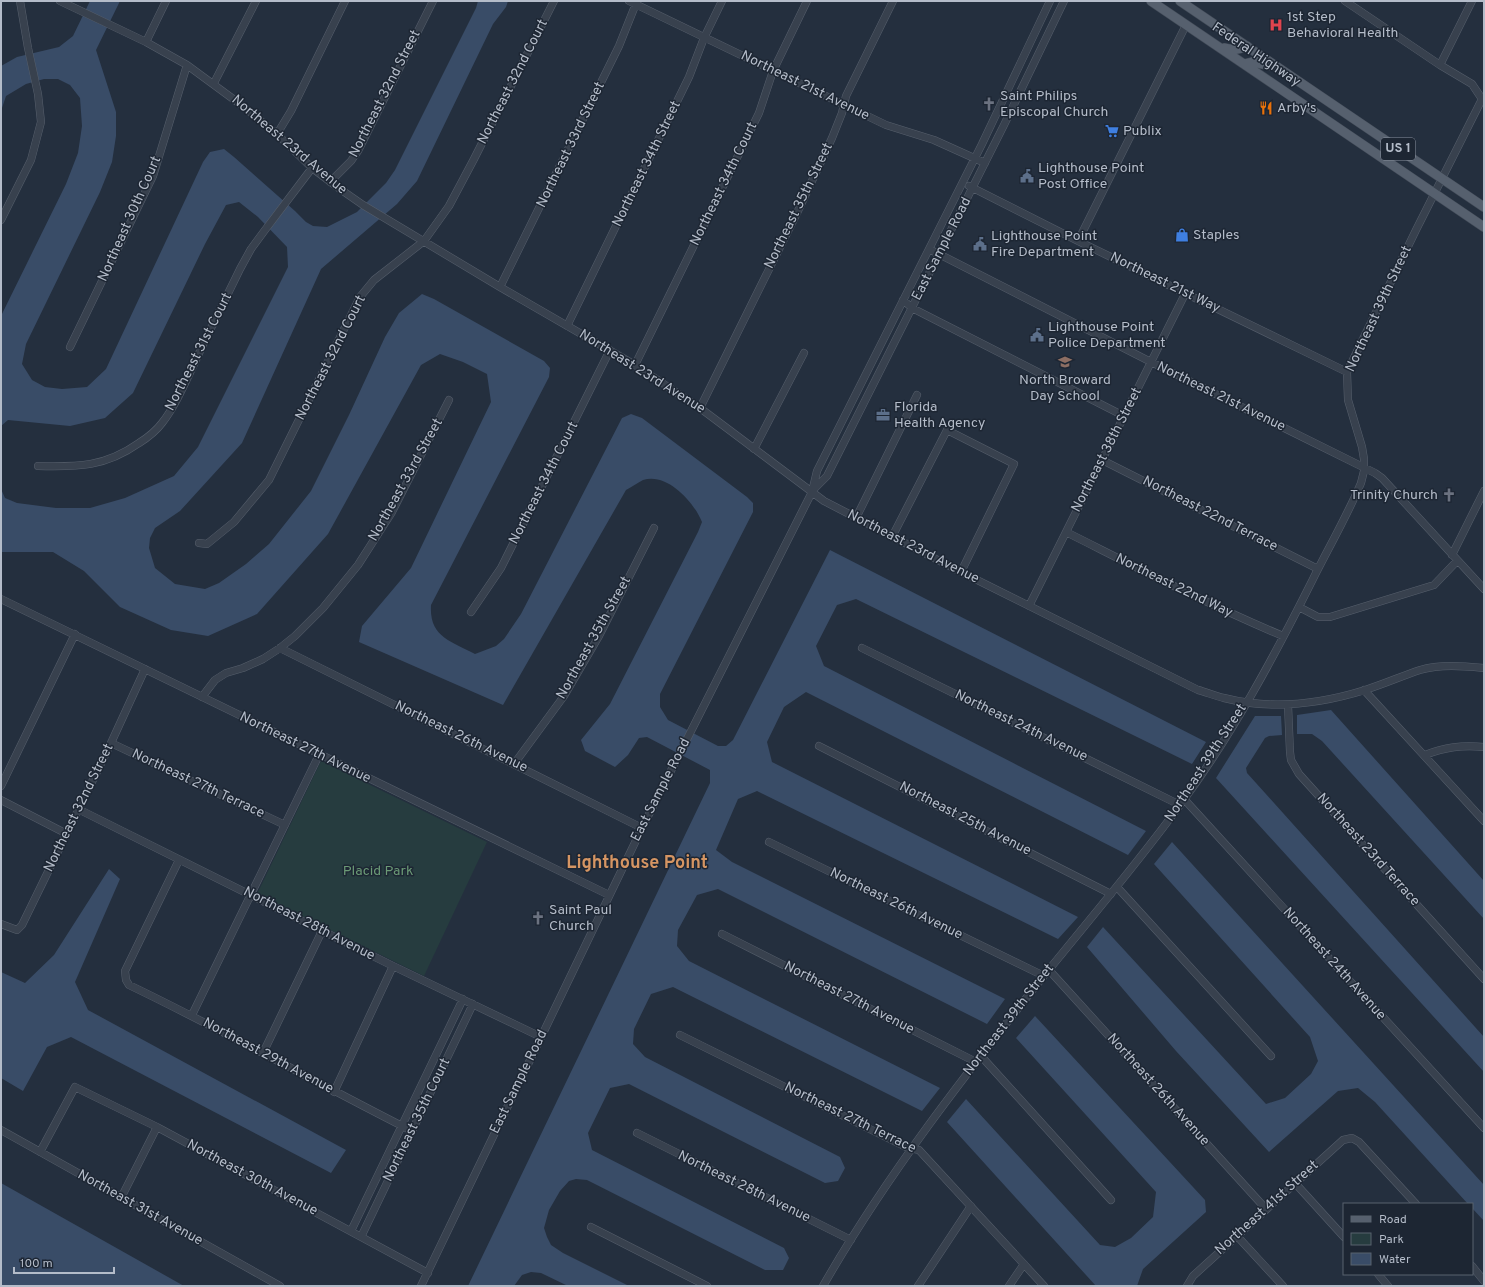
<svg xmlns="http://www.w3.org/2000/svg" width="1485" height="1287" font-family="Overpass,sans-serif">
	<rect width="100%" height="100%" fill="#242f3e"/>
	<path fill="#263c3f" d="M321,761l166,81 -63,134 -167,-82z"/>
	<path fill="#394c67" d="M90,1h30l-24,49 20,62v24l-4,26 -12,30 -74,152 -4,20 10,16 13,7 17,2 25,-2 19,-18 97,-207 7,-10 14,-3 10,8 61,54 11,11 7,4 14,1 30,-15 29,-29 9,-13 81,-162 2,-7h30l-2,6 -13,17 -76,157 -20,23 -76,65 -79,174 -62,68 -25,17 -5,10 -1,10 6,20 20,16 30,5 14,-6 27,-19 23,-20 42,-53 38,-76 36,-78 14,-24 23,-19 12,5 110,62 6,7 -1,9 -118,228c-2,32 20,36 44,49l21,-8 8,-7 17,-25 101,-196 9,-4 11,4 105,79 6,6v9l-93,182v13l8,13 50,26h8l7,-6 97,-190 376,192 -14,22 -336,-165 -19,6 -21,41 8,20 322,165 -18,24 -322,-163 -22,15 -17,35 5,20 306,155 -20,22 -301,-148 -19,8 -22,51 16,12 273,137 -18,25 -269,-135 -21,6 -19,35 -1,16 12,15 251,127 -18,23 -249,-124 -22,7 -17,35 -1,15 12,13 195,100 5,11 -7,13 -13,2 -196,-99 -19,4 -22,45 4,17 192,98 5,10 -6,12h-18l-178,-90 -11,-1 -7,2 -9,10 -11,19 -5,18 3,9 4,8 12,8 66,33h-61l-27,-13 -10,-1 -9,3 -8,11h-46l242,-503v-13l-63,-33 -8,1 -11,17 -13,12 -30,-16 -4,-11 29,-36 88,-172 4,-10c-8,-20 -35,-50 -59,-42 -6,3 -11,7 -17,10l-123,215 -144,-63 3,-16 49,-58 80,-166 -4,-28 -24,-12 -23,-8 -19,11 -93,169 -71,80 -49,22 -37,-6 -51,-23 -36,-36 -31,-19h-52v-63l4,9 12,5 39,5h34l35,-10 49,-22 24,-29 90,-180 -1,-20 -29,-30 -19,-15 -13,3 -21,39 -72,149 -28,25 -35,8 -62,-6 -7,6v-110l65,-132 12,-31 4,-27 -2,-28 -10,-13 -12,-6h-14l-18,5 -20,12 -5,15v-45l16,-9 42,-10 14,-11z
		M1331,710l153,171v38l-162,-178 -10,-7h-15v-19z
		M1255,716h26l1,19 -13,1 -4,2 -19,30 1,5 237,264v35l-268,-294z
		M1172,842l312,343v36l-12,-13v-4h-4l-93,-102 -17,-14 -20,3 -69,61 -93,-101 -89,-104 16,-20 163,177 19,-6 26,-24 7,-13 -8,-24 -156,-173z
		M109,869l11,10 -45,103 13,28 258,140 -15,23 -260,-136 -24,10 -24,44 -22,-13v-106l24,11 29,-28z
		M1035,1016l170,184 1,12 -63,57 -6,17h-41l-149,-164 19,-23 134,146 15,2 16,-9 22,-21 3,-25 -140,-154z
		M1,1183l183,103h-183z"/>
	<g fill="none" stroke-linecap="round" stroke-linejoin="round">
		<g stroke="#565f6c" stroke-width="8">
			<path id="minor" d="M60,1l86,41 41,23 53,39 37,30 35,34 28,21 23,16 137,82 135,78 65,43 124,93 137,71 237,118c8,2 17,6 26,8 47,12 96,6 141,-8 19,-6 37,-14 55,-20 20,-6 43,-4 64,-2
				M629,1l257,124 48,15 51,23
				M1345,1l95,64 32,19 10,15
				M146,42l20,-41
				M1440,65l32,-64
				M214,83l42,-82
				M277,134l14,-23 54,-110
				M330,182l21,-21 7,-10 75,-150
				M969,186l109,55 269,131
				M1,220l30,-60 10,-38 -3,-28 -10,-46 -8,-47
				M1078,241l108,-216
				M929,249l222,113 224,111 7,5 102,111
				M500,287l119,-241 18,-45
				M903,300l9,8 212,108
				M567,326l122,-249 15,-39 18,-37
				M70,347l83,-171 34,-111
				M635,365l124,-252 14,-42 34,-70
				M700,408l97,-195 35,-75 10,-25 4,-17 47,-95
				M754,449l50,-96
				M1102,460l216,109
				M38,466c40,1 67,1 101,-23 8,-5 17,-12 23,-20 14,-18 23,-40 33,-61 14,-31 30,-62 45,-93l11,-20 14,-19 47,-62
				M812,491l15,-15 177,-351 60,-124
				M856,518l61,-123
				M1066,532c72,36 143,73 217,104
				M892,537l55,-107 67,34 -53,108
				M199,543l8,1 27,-22 35,-42 91,-183 14,-17 50,-39 25,-35 25,-47 80,-158
				M1452,555l32,-64
				M1,599l608,296
				M1029,606l156,-312
				M1299,607l19,10h12l104,-32 23,-24
				M471,612l30,-44 109,-218
				M280,648l362,180
				M862,648l318,157
				M1364,690l120,131
				M202,697l13,-17 11,-7 17,-5 20,-9 17,-11 15,-12 28,-28 35,-43 34,-53 57,-112
				M1288,705l2,47 1,8 8,14 185,205
				M111,743l174,82
				M819,746l292,148
				M1425,755c20,-8 37,-10 59,-8
				M514,764l50,-68 35,-60 55,-108
				M1,786l74,-152
				M1184,799l300,329
				M1,800l66,34
				M78,809l315,157 148,71
				M769,842l275,134
				M179,860l-54,111 1,9 3,5c96,46 188,98 283,146
				M1117,887l154,169
				M1,924l16,6 5,-5 89,-182 34,-74
				M722,934l254,128
				M1049,970l217,239
				M192,1015l127,-260
				M680,1035l226,112 13,3 125,136
				M263,1053l59,-122
				M981,1056l130,144
				M334,1092l59,-126
				M1,1130l279,156
				M637,1133l214,107
				M40,1152l35,-65 82,40 271,146
				M1295,1183l49,54
				M121,1198l36,-71
				M591,1227l116,59
				M351,1231l112,-232
				M1237,1236l46,50
				M361,1237l112,-233
				M1472,1266l12,15
				M1378,1274l10,12
				M421,1286l221,-458 170,-336 5,-21 165,-327 68,-143
				M823,1286c63,-110 141,-210 220,-309 46,-57 94,-113 137,-172 52,-70 94,-148 133,-226 16,-32 34,-63 48,-96l3,-12v-12l-2,-12 -14,-47 -1,-28 69,-142 66,-131
				M918,1286l53,-80
				M1009,1286l15,-22
				M1187,1286l6,-10 150,-136 9,-2 7,4 57,62"/>
		</g>
		<g stroke="#414a57" stroke-width="10">
			<path id="major" d="M1151,1l333,226
				M1180,1l304,206
				M1224,48c9,2 15,2 23,-2
				M1244,64l8,-2 21,4"/>
		</g>
		<use href="#minor" stroke="#38414e" stroke-width="7"/>
		<use href="#major" stroke="#56606e" stroke-width="9"/>
	</g>
	<defs>
		<g id="hospital-bare" transform="scale(1.08)"><path d="M-5-5h3v3.5h4V-5h3V5h-3V1.5h-4V5h-3Z" fill="#e0444e" stroke="#1d2633" stroke-width="2.5" paint-order="stroke"/></g>
		<g id="church-bare" transform="scale(1.08)"><path d="M-1.2-6h2.4v3.5h3.3v2.4h-3.3V6h-2.4V-.1h-3.3v-2.4h3.3Z" fill="#6b7280" stroke="#1d2633" stroke-width="2.5" paint-order="stroke"/></g>
		<g id="restaurant-bare" transform="scale(1.08)"><path d="M-5-6h1v4h1v-4h1v4h1v-4h1v5L-1.5 .5V6h-2V.5L-5-1ZM5-6V6H3V1.5H1.5Q1.5-4 5-6Z" fill="#e8710a" stroke="#1d2633" stroke-width="2.5" paint-order="stroke"/></g>
		<g id="supermarket-bare" transform="scale(1.08)"><path d="M-6-5.5h2.5l.6 2H6L4.5 2H-2.5L-4.4-4H-6ZM-1.5 3.2a1.3 1.3 0 1 0 .1 0ZM3 3.2a1.3 1.3 0 1 0 .1 0Z" fill="#3f7fe0" stroke="#1d2633" stroke-width="2.5" paint-order="stroke"/></g>
		<g id="civic-bare" transform="scale(1.08)"><path d="M-.6-6.5H3V-4.5H.6V-3L4-1V1h2V6H-6V1h2V-1L-.6-3ZM-1.2 2.5V6h2.4V2.5Z" fill="#5c6f8a" stroke="#1d2633" stroke-width="2.5" paint-order="stroke"/></g>
		<g id="shop-bare" transform="scale(1.08)"><path d="M-5-2.5h2.3a2.7 3.5 0 0 1 5.4 0H5L5.5 6h-11ZM-1.5-2.5h3a1.5 2.3 0 0 0-3 0Z" fill="#3f7fe0" stroke="#1d2633" stroke-width="2.5" paint-order="stroke"/></g>
		<g id="school-bare" transform="scale(1.08)"><path d="M0-5L7-2L0 1L-7-2ZM-4 1L0 2.5L4 1V4Q0 6-4 4Z" fill="#8d6e63" stroke="#1d2633" stroke-width="2.5" paint-order="stroke"/></g>
		<g id="office-bare" transform="scale(1.08)"><path d="M-6-3h4V-5.5h4V-3h4V5H-6ZM-1-4.5V-3h2v-1.5ZM-6 0V1H6V0Z" fill="#5c6f8a" stroke="#1d2633" stroke-width="2.5" paint-order="stroke"/></g>
	</defs>
	<g fill-rule="evenodd">
		<use href="#hospital-bare" x="1276" y="25"/>
		<use href="#church-bare" x="989" y="104"/>
		<use href="#restaurant-bare" x="1266" y="108"/>
		<use href="#supermarket-bare" x="1112" y="131"/>
		<use href="#civic-bare" x="1027" y="176"/>
		<use href="#shop-bare" x="1182" y="235"/>
		<use href="#civic-bare" x="980" y="244"/>
		<use href="#civic-bare" x="1037" y="335"/>
		<use href="#school-bare" x="1065" y="362"/>
		<use href="#office-bare" x="883" y="415"/>
		<use href="#church-bare" x="1449" y="495"/>
		<use href="#church-bare" x="538" y="918"/>
	</g>
	<g text-anchor="middle" dominant-baseline="central" stroke-width="3" stroke-linejoin="round" paint-order="stroke">
		<rect fill="#1d2633" stroke="#878f9c" stroke-width="1" x="1381" y="138" width="34" height="22" rx="3"/>
		<g font-size="13" font-weight="bold" fill="#b4bcc9">
			<text x="1398" y="149">US 1</text>
		</g>
		<g font-size="14" fill="#b4bcc9" stroke="#1d2633" text-anchor="start">
			<text x="1287" y="17">1st Step<tspan x="1287" dy="16">Behavioral Health</tspan></text>
			<text x="1000" y="96">Saint Philips<tspan x="1000" dy="16">Episcopal Church</tspan></text>
			<text x="1277" y="108">Arby's</text>
			<text x="1123" y="131">Publix</text>
			<text x="1038" y="168">Lighthouse Point<tspan x="1038" dy="16">Post Office</tspan></text>
			<text x="1193" y="235">Staples</text>
			<text x="991" y="236">Lighthouse Point<tspan x="991" dy="16">Fire Department</tspan></text>
			<text x="1048" y="327">Lighthouse Point<tspan x="1048" dy="16">Police Department</tspan></text>
			<text x="1065" y="380" text-anchor="middle">North Broward<tspan x="1065" dy="16">Day School</tspan></text>
			<text x="894" y="407">Florida<tspan x="894" dy="16">Health Agency</tspan></text>
			<text x="1438" y="495" text-anchor="end">Trinity Church</text>
			<text x="549" y="910">Saint Paul<tspan x="549" dy="16">Church</tspan></text>
		</g>
		<g font-size="14" fill="#b4bcc9" stroke="#1d2633">
			<text transform="translate(1256 55) rotate(34)">Federal Highway</text>
			<text transform="translate(513 82) rotate(-63)">Northeast 32nd Court</text>
			<text transform="translate(805 86) rotate(26)">Northeast 21st Avenue</text>
			<text transform="translate(385 94) rotate(-63)">Northeast 32nd Street</text>
			<text transform="translate(289 145) rotate(40)">Northeast 23rd Avenue</text>
			<text transform="translate(571 145) rotate(-64)">Northeast 33rd Street</text>
			<text transform="translate(647 164) rotate(-64)">Northeast 34th Street</text>
			<text transform="translate(724 184) rotate(-64)">Northeast 34th Court</text>
			<text transform="translate(799 206) rotate(-64)">Northeast 35th Street</text>
			<text transform="translate(130 219) rotate(-66)">Northeast 30th Court</text>
			<text transform="translate(942 249) rotate(-63)">East Sample Road</text>
			<text transform="translate(1165 283) rotate(26)">Northeast 21st Way</text>
			<text transform="translate(1379 309) rotate(-65)">Northeast 39th Street</text>
			<text transform="translate(199 352) rotate(-63)">Northeast 31st Court</text>
			<text transform="translate(331 358) rotate(-63)">Northeast 32nd Court</text>
			<text transform="translate(642 372) rotate(32)">Northeast 23rd Avenue</text>
			<text transform="translate(1221 397) rotate(26)">Northeast 21st Avenue</text>
			<text transform="translate(1107 450) rotate(-63)">Northeast 38th Street</text>
			<text transform="translate(406 480) rotate(-61)">Northeast 33rd Street</text>
			<text transform="translate(544 483) rotate(-63)">Northeast 34th Court</text>
			<text transform="translate(1210 514) rotate(27)">Northeast 22nd Terrace</text>
			<text transform="translate(913 547) rotate(27)">Northeast 23rd Avenue</text>
			<text transform="translate(1174 586) rotate(26)">Northeast 22nd Way</text>
			<text transform="translate(594 638) rotate(-61)">Northeast 35th Street</text>
			<text transform="translate(1021 726) rotate(26)">Northeast 24th Avenue</text>
			<text transform="translate(461 737) rotate(26)">Northeast 26th Avenue</text>
			<text transform="translate(305 748) rotate(26)">Northeast 27th Avenue</text>
			<text transform="translate(1206 763) rotate(-57)">Northeast 39th Street</text>
			<text transform="translate(198 784) rotate(25)">Northeast 27th Terrace</text>
			<text transform="translate(661 790) rotate(-63)">East Sample Road</text>
			<text transform="translate(79 808) rotate(-64)">Northeast 32nd Street</text>
			<text transform="translate(965 819) rotate(27)">Northeast 25th Avenue</text>
			<text transform="translate(1368 850) rotate(48)">Northeast 23rd Terrace</text>
			<text transform="translate(896 904) rotate(26)">Northeast 26th Avenue</text>
			<text transform="translate(309 924) rotate(27)">Northeast 28th Avenue</text>
			<text transform="translate(1334 964) rotate(48)">Northeast 24th Avenue</text>
			<text transform="translate(849 998) rotate(27)">Northeast 27th Avenue</text>
			<text transform="translate(1009 1020) rotate(-52)">Northeast 39th Street</text>
			<text transform="translate(268 1056) rotate(28)">Northeast 29th Avenue</text>
			<text transform="translate(519 1082) rotate(-64)">East Sample Road</text>
			<text transform="translate(1158 1090) rotate(48)">Northeast 26th Avenue</text>
			<text transform="translate(850 1118) rotate(26)">Northeast 27th Terrace</text>
			<text transform="translate(417 1120) rotate(-64)">Northeast 35th Court</text>
			<text transform="translate(252 1178) rotate(28)">Northeast 30th Avenue</text>
			<text transform="translate(744 1187) rotate(26)">Northeast 28th Avenue</text>
			<text transform="translate(140 1208) rotate(29)">Northeast 31st Avenue</text>
			<text transform="translate(1267 1208) rotate(-42)">Northeast 41st Street</text>
		</g>
		<g font-size="14" fill="#6b9a76" stroke="#1d2633">
			<text x="378" y="871">Placid Park</text>
		</g>
		<g font-size="18" font-weight="bold" fill="#d59563" stroke="#1d2633">
			<text x="637" y="863">Lighthouse Point</text>
		</g>
	</g>
	<rect width="1485" height="1287" fill="none" stroke="#b4bcc9" stroke-width="4"/>
	<rect x="1343" y="1203" width="130" height="72" fill="#1d2633" stroke="#59626f"/>
	<rect x="1351" y="1216" width="20" height="6" fill="#56606e" stroke="#59626f"/>
	<text x="1379" y="1223" font-size="12" fill="#b4bcc9">Road</text>
	<rect x="1351" y="1233" width="20" height="12" fill="#263c3f" stroke="#59626f"/>
	<text x="1379" y="1243" font-size="12" fill="#b4bcc9">Park</text>
	<rect x="1351" y="1253" width="20" height="12" fill="#394c67" stroke="#59626f"/>
	<text x="1379" y="1263" font-size="12" fill="#b4bcc9">Water</text>
	<path d="M14 1267v6h100v-6" fill="none" stroke="#b4bcc9" stroke-width="2"/>
	<text x="20" y="1267" font-size="12" fill="#b4bcc9" stroke="#1d2633" stroke-width="3" paint-order="stroke">100 m</text>
</svg>
